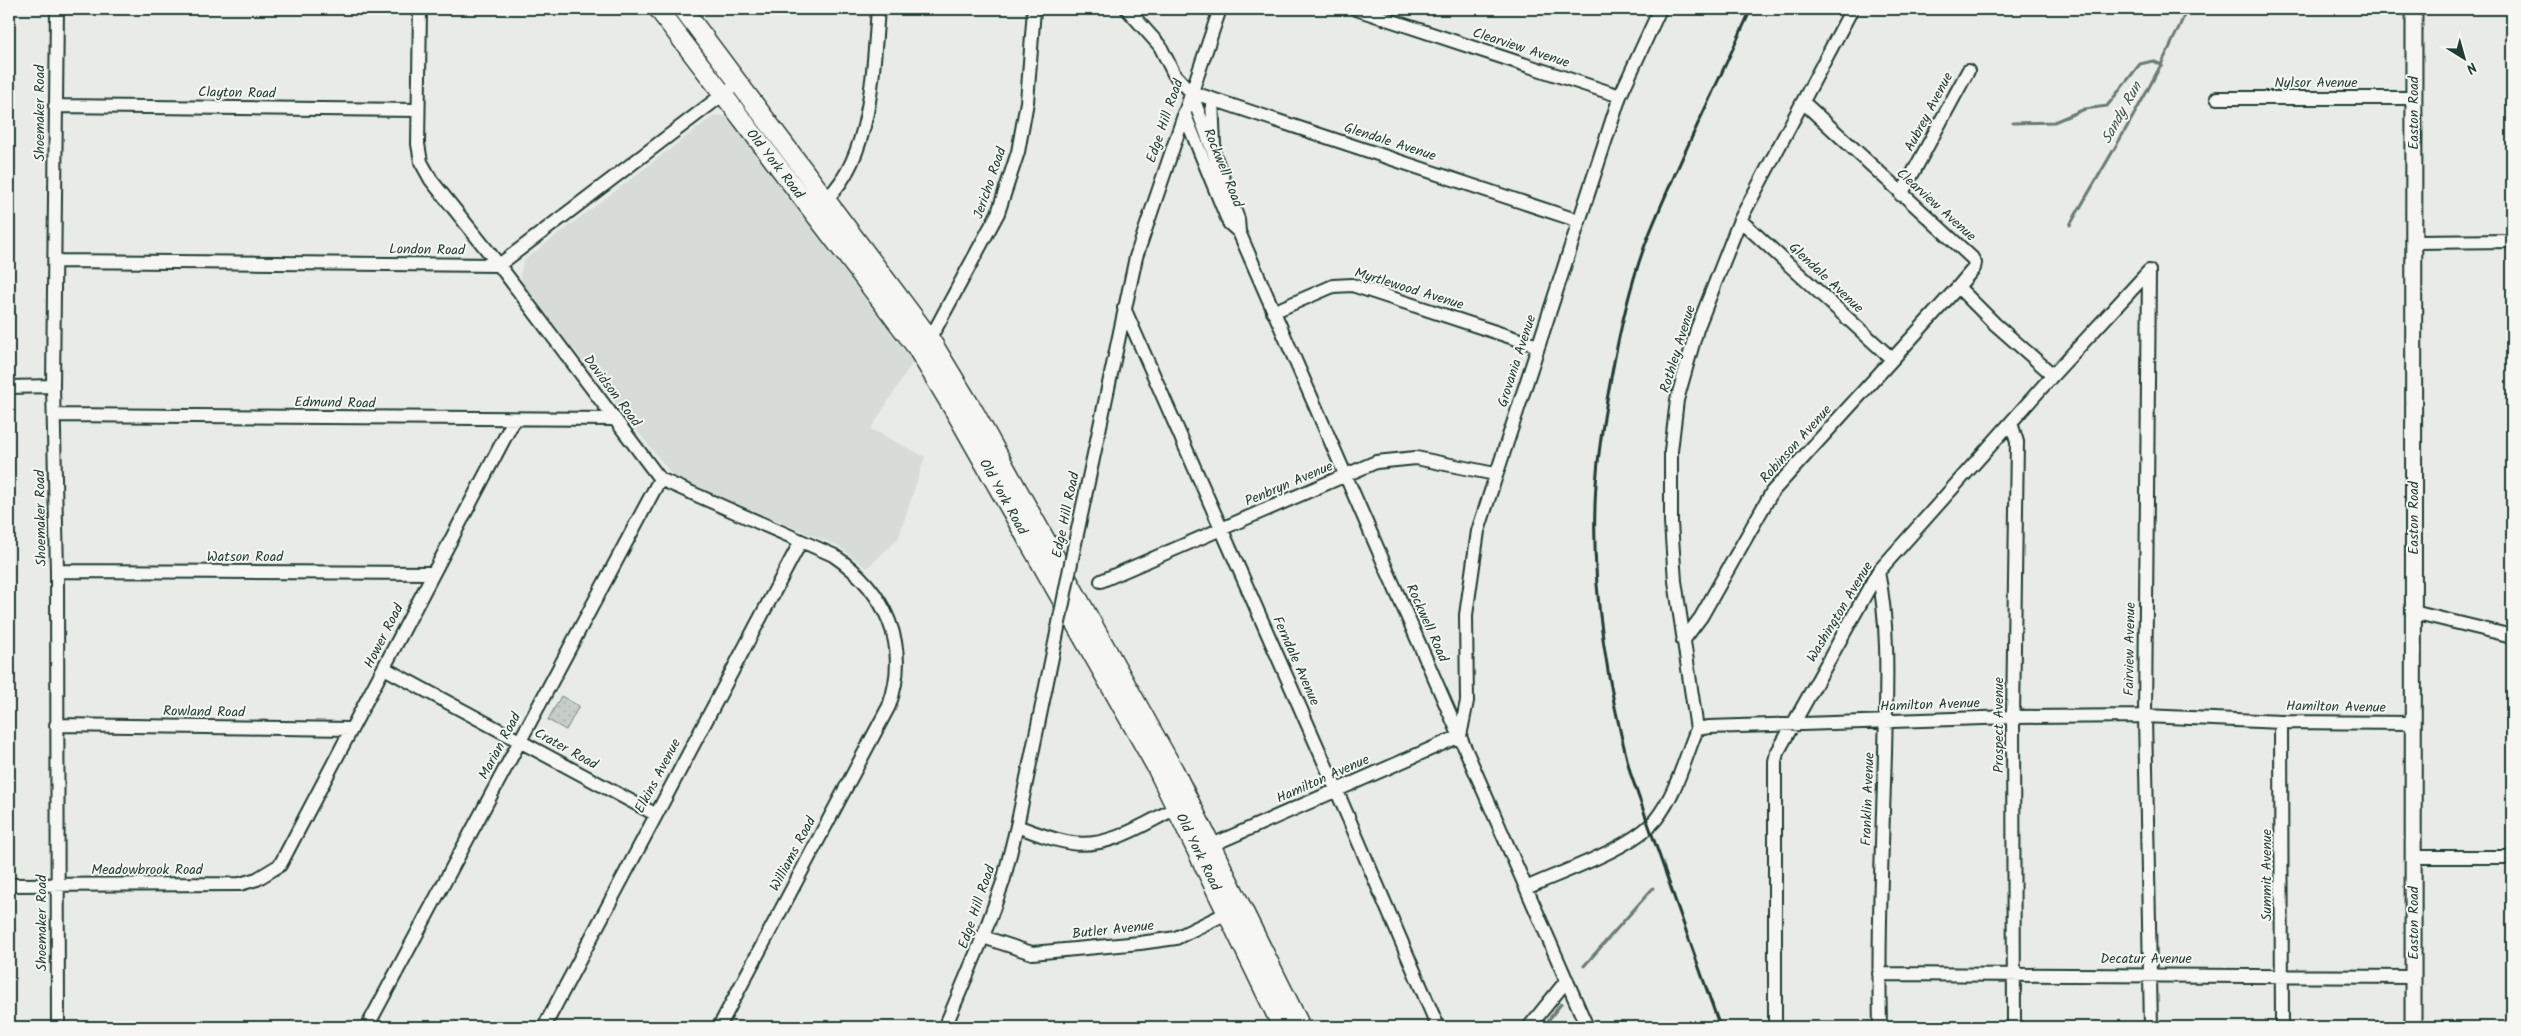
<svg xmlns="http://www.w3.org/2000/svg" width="2521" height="1036" font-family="Kalam,sans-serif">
	<defs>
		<pattern id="park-dots" width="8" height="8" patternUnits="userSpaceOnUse" patternTransform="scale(1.25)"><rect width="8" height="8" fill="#c7cec9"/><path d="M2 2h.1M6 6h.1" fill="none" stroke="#aab2ad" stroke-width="1.8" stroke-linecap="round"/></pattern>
	</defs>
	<rect width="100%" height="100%" fill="#e9ebe7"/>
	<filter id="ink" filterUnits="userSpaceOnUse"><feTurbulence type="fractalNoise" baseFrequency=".02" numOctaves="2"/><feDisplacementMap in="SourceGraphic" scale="10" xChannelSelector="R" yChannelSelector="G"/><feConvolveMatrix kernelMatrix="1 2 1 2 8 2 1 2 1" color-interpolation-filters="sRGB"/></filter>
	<g filter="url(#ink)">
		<path fill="#d8dcd8" d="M718,115l9,2 7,8 167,221 13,14 -43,69 54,28 -27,82 -31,29 -29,-22 -158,-66 -9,-6 -149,-191 -2,-8 3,-14 189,-144z"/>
		<path fill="url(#park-dots)" stroke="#73867e" d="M561,696l18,10 -13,24 -18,-10z"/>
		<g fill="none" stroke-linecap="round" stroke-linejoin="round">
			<path stroke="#687c75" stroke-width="3" d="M2013,123l41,-1 31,-13 22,-3 33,-42 13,-3 9,4
				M2070,225c41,-72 85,-140 117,-216
				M1584,966l69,-78
				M1543,1027l18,-23"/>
			<g stroke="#1f3d34" stroke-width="16">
				<path id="minor" d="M57,9l-4,377 4,185 1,456
					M420,9l-2,135 3,18 10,18 68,85 161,214 173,76c52,35 78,89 56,151l-170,321
					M1127,9l33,37 14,28 17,18 47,127 1,13 348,795
					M1356,9l264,87
					M1191,92l388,129
					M2217,98h197
					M1212,99l2,47
					M1803,102l169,156 3,5 -1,5 -16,19 37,37 58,51
					M55,106l363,4
					M1184,113l45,110 10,9
					M1901,195l67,-124
					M820,204c52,-39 53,-135 58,-195
					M1740,220l152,139
					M2415,242l97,-1
					M55,261l444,4 239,-182
					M2149,271l-4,445 6,311
					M1124,308l212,481 102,238
					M1273,312l60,-26 19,-1 186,61
					M923,341l13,-13 62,-115 20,-61 9,-50 7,-93
					M9,387l44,-1
					M55,415l559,4
					M2011,423l6,19 -4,275 1,310
					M1074,548l62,-291 84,-248
					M57,571l376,2
					M1878,572c12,57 8,124 7,182 -3,91 -7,182 -5,273
					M1101,581l275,-119 40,-4 79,16
					M2413,612l99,24
					M1683,641l18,-24 71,-125 186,-205
					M384,668l271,146
					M2281,722l1,305
					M56,725l295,4
					M1697,729l-22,-148 -4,-58v-72l6,-51 20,-71 43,-109 112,-211
					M1017,826c18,7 36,14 55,17 36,6 74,-20 104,-35
					M1205,848l255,-112 7,-35 -1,-86 12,-84 142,-435 40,-87
					M2414,857h98
					M9,885l231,-1 17,-5 23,-14 234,-445
					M1526,888c35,-16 107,-40 130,-69 20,-25 29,-61 41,-90l12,-2 304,-10 132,-1 136,6 132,1
					M983,937l49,16 108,-10 36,-5 57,-28
					M1879,974l534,3
					M367,1027l293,-548
					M544,1027l257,-486
					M945,1027l38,-90 20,-55 14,-56 39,-188
					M1529,1027l38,-47
					M1775,1027v-266l2,-8 101,-181 175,-197 96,-104"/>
			</g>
			<g stroke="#1f3d34" stroke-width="19">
				<path id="major" d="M2413,1027l1,-1018"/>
			</g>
			<g stroke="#1f3d34" stroke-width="21">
				<path id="highway" d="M658,9l258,338 42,70 197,348 127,262
					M683,9l246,328 46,76 199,357 127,257"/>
			</g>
			<use href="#minor" stroke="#f6f6f2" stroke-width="12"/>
			<use href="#major" stroke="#f6f6f2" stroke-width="15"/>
			<use href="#highway" stroke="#f6f6f2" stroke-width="18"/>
			<path stroke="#1f3d34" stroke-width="3" d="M1720,1027l-89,-252c-23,-87 -39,-179 -36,-270 1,-42 8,-85 16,-127 9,-50 20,-99 39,-146 31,-76 68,-149 101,-223"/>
			<g stroke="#1f3d34" stroke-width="16" stroke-linecap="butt">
				<path id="minor-bridge" d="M1056,638l18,-90"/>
			</g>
			<use href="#minor-bridge" stroke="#f6f6f2" stroke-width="12"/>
		</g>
	</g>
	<g text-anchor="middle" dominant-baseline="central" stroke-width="4" stroke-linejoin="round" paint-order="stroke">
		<g font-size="14" fill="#1f3d34" stroke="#f6f6f2">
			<text transform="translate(1521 48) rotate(18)">Clearview Avenue</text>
			<text x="2316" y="83">Nylsor Avenue</text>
			<text transform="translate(237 93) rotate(1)">Clayton Road</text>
			<text transform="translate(1929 112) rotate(-62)">Aubrey Avenue</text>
			<text transform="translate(40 113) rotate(-90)">Shoemaker Road</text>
			<text transform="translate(2414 113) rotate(-90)">Easton Road</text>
			<text transform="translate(1165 121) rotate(-71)">Edge Hill Road</text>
			<text transform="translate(1390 142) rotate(18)">Glendale Avenue</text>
			<text transform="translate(775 164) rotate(52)">Old York Road</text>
			<text transform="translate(1223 168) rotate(68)">Rockwell Road</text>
			<text transform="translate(990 183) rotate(-71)">Jericho Road</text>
			<text transform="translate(1936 205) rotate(42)">Clearview Avenue</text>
			<text transform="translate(427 250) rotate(1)">London Road</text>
			<text transform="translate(1826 278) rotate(43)">Glendale Avenue</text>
			<text transform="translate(1409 289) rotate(17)">Myrtlewood Avenue</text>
			<text transform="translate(1678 349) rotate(-73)">Rothley Avenue</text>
			<text transform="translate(1517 361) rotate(-72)">Grovania Avenue</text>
			<text transform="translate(612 391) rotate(53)">Davidson Road</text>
			<text transform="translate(335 403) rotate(1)">Edmund Road</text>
			<text transform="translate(1796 444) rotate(-48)">Robinson Avenue</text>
			<text transform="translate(1289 484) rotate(-23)">Penbryn Avenue</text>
			<text transform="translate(1003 497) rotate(61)">Old York Road</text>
			<text transform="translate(1066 515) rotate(-78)">Edge Hill Road</text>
			<text transform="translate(41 518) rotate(-91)">Shoemaker Road</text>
			<text transform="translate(2414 518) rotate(-90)">Easton Road</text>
			<text x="245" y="557">Watson Road</text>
			<text transform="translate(1840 612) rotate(-59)">Washington Avenue</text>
			<text transform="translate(1427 623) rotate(66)">Rockwell Road</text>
			<text transform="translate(384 636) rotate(-63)">Hower Road</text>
			<text transform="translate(2130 649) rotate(-89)">Fairview Avenue</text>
			<text transform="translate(1296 661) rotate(66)">Ferndale Avenue</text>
			<text transform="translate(1930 705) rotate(-2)">Hamilton Avenue</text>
			<text transform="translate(2336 707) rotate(1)">Hamilton Avenue</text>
			<text transform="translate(204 712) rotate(1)">Rowland Road</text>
			<text transform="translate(1999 725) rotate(-90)">Prospect Avenue</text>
			<text transform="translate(500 746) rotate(-62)">Marian Road</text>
			<text transform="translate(566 749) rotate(29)">Crater Road</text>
			<text transform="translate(658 776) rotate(-62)">Elkins Avenue</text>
			<text transform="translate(1323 779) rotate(-24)">Hamilton Avenue</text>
			<text transform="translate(1868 799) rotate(-88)">Franklin Avenue</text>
			<text transform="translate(1198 852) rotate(64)">Old York Road</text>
			<text transform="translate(793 854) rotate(-62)">Williams Road</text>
			<text x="147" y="870">Meadowbrook Road</text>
			<text transform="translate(2267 875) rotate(-90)">Summit Avenue</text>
			<text transform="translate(977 907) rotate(-71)">Edge Hill Road</text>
			<text transform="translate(42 923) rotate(-90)">Shoemaker Road</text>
			<text transform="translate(2414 923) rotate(-90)">Easton Road</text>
			<text transform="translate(1113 930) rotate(-6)">Butler Avenue</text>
			<text x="2146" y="959">Decatur Avenue</text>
		</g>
		<g font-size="15" font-style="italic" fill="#445c54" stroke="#f6f6f2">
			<text transform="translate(2122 113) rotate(-61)">Sandy Run</text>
		</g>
	</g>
	<rect width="2521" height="1036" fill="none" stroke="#f6f6f2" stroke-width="30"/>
	<rect x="15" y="15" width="2491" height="1006" fill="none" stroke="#1f3d34" stroke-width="2" filter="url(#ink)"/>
	<g transform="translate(2464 58) rotate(143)" stroke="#f6f6f2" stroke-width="4" paint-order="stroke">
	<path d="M0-4L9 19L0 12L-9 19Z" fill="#1f3d34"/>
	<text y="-8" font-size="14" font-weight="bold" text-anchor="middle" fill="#1f3d34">N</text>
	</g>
</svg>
